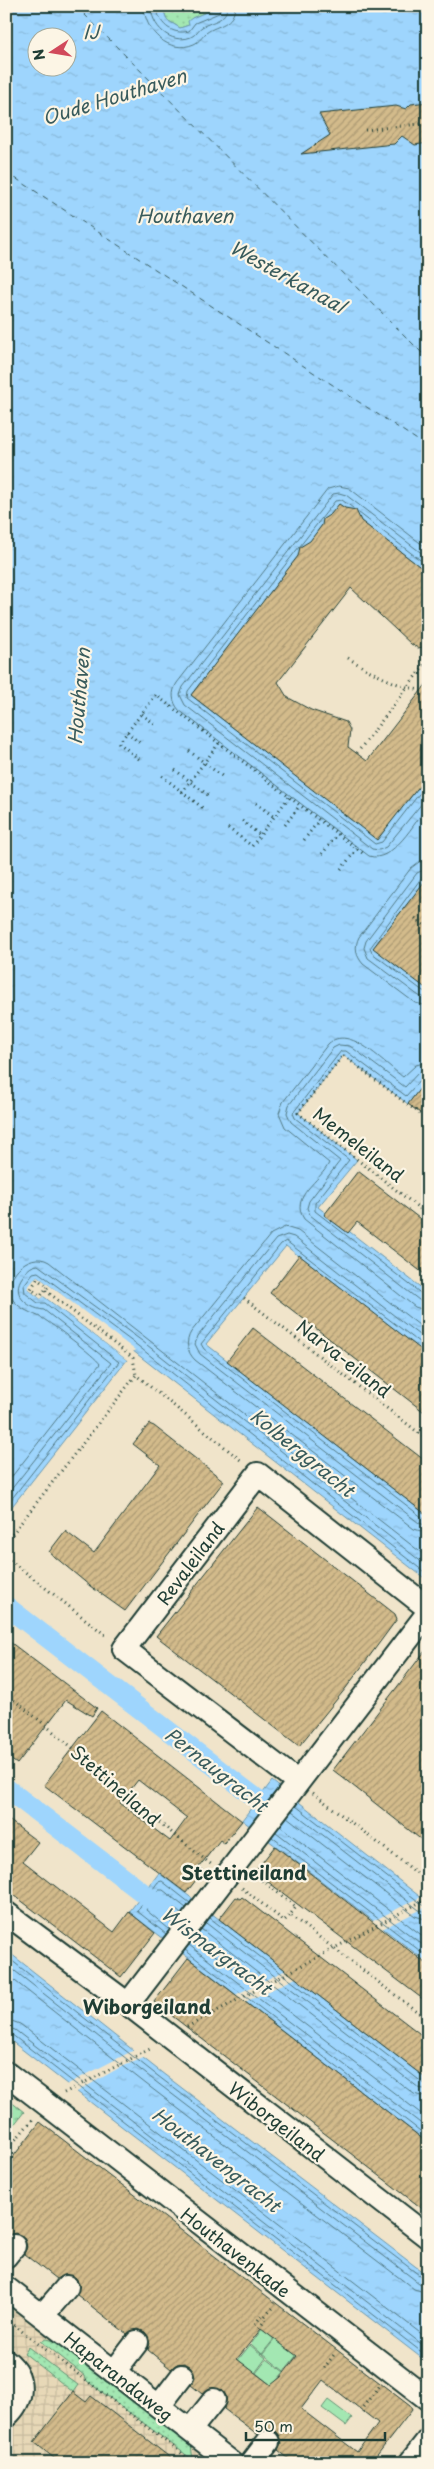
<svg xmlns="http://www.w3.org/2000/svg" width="434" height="2469" font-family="'Playpen Sans',sans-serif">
	<defs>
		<pattern id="industrial-grid" width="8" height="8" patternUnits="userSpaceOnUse" patternTransform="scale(1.25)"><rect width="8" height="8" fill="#e7d8b7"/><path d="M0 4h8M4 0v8" fill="none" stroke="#c6ba9e"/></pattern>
		<pattern id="grass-dots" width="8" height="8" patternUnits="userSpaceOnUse" patternTransform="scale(1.25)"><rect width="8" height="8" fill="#a3e7b2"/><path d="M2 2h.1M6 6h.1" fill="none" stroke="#8cc79a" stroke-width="1.8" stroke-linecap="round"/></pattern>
		<pattern id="water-ripples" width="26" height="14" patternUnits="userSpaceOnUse" patternTransform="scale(1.25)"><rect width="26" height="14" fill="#9ed5fd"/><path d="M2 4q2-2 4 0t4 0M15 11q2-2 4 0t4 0" fill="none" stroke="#88b8d9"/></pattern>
		<pattern id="building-hatch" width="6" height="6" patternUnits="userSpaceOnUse" patternTransform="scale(1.25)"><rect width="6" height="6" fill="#d3bb8b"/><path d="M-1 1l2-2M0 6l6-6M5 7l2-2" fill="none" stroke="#ab9972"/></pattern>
	</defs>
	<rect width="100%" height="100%" fill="#f0e4ca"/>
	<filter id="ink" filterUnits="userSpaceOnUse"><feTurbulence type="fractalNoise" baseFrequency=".02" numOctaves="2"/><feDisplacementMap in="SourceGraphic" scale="10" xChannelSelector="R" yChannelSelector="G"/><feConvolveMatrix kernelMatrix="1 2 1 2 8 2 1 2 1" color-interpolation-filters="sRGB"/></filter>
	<g filter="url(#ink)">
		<path fill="url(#industrial-grid)" d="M6,2301l210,162h-210z"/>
		<path fill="url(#grass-dots)" stroke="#619273" d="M162,6h59l-29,12 -3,7 -9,3 -13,-8z
			M6,2098l18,14 -18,23z
			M47,2339l11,3 133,103 2,15 -106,-79 -2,-5 -44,-35z
			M28,2347l50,38 -5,7 -49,-39z"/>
		<path fill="#a3e7b2" stroke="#619273" d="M262,2329l12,10 -12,15 -11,-10z
			M275,2339l22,16 -13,16 -21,-17z
			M250,2345l16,13 -11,15 -17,-13z
			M267,2359l17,13 -12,14 -16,-13z
			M328,2400l24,18 -6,8 -24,-18z"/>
		<path fill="url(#water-ripples)" stroke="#6b98ad" fill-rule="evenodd" d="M6,6h156l5,14 13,8 9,-3 -1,-4 4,-3 29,-12h207v567l-89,-69 -148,191 186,144 39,-49 12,-8v95l-54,71 54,41v90l-20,25 -65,-49 -45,58 59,47 -39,47 110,86v63l-142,-110 -80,98 222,172v65l-391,-305 -9,13 13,10 2,-3 84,64 -121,154zM38,38h30v30h-30z
			M272,1781l156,122v60l-186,-143z
			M159,1873l269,207v63l-299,-231z
			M6,1950l151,119 271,207v87l-422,-326z"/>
		<path fill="#f0e4ca" d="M37,1276l98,74 -2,2 -96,-73 -6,9 10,7 4,-1 84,64 -2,2 -83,-64 -3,3 -14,-11z
			M423,1896l5,3v7l-48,24 -9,-8z
			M288,1969l10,8 -55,26 -8,-8z
			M136,2049l10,8 -27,11 -44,25 -9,-8z"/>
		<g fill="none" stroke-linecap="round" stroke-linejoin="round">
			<path stroke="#527a84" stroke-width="1" d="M144,6c0,25 25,49 50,38 6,-3 8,-7 12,-11 12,-9 28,-7 29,-27
				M151,6c0,20 19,39 40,31 5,-2 7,-8 11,-10 10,-6 25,-6 25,-21
				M157,6c0,17 15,30 32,25l6,-8 24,-10 2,-7
				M359,513l69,53
				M300,546l35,-45 7,-1 11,8
				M299,547l-111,144 -1,7 188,146 7,-2 37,-48 9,-6
				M428,549l-79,-61 -10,-2 -11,3 -151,194c-6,9 -5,19 2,27l190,146c23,8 46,-34 59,-51
				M428,558l-82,-63 -7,-2 -6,1 -150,193 -3,8 5,10 187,144 7,1 7,-3 42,-51
				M428,861l-9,1 -8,6 -52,69c-5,10 -3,19 4,27l52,39 13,3
				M428,868l-11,5 -51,68 -2,7 4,10 51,38 9,2
				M428,875l-6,2 -52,71 2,5 51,38 5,1
				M428,1062l-12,3 -13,12c-18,-13 -54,-54 -75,-33l-45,58 -4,11 6,14 44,36c-8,18 -40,33 -25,56l111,88 13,4
				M428,1070l-9,2 -14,15 -55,-41 -11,-1 -6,3 -44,57 -2,8 4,9 49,39 -31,40 -2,7 3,7 109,85 9,3
				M428,1076l-6,2 -16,18 -60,-45h-5l-48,62 2,5 54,42 -34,43v8l108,84 5,2
				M428,1332l-130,-101 -13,-4 -14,7 -80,98c-6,10 -4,20 4,28l219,169 14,4
				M428,1342l-134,-105 -7,-2 -11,4 -78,97 -3,8 5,10 219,169 9,3
				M428,1349l-142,-108 -5,3 -80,100 3,5 219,169 5,1
				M6,1484l94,-120c-5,-8 -48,-40 -58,-46 -10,-5 -21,-8 -29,-18 -13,-20 15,-51 36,-38l379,296
				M6,1496l105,-133 -67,-53c-18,-2 -34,-17 -21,-34 4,-6 7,-10 15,-11l104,76 286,226
				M6,1506l113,-144 -74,-59h-7l-13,-10 -1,-8 9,-12 5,-1 100,74 290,229
				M296,1806l127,99 5,1
				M292,1811l127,99 9,2
				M287,1817l128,99 13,4
				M280,1826l148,114
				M276,1832l152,117
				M272,1837l156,120
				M210,1918l213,165 5,1
				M206,1923l213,165 9,2
				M174,1924l-18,-14 5,-9 3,-1 17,14
				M169,1929l-23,-19 13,-20h4l23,18
				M201,1929l213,165 14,4
				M166,1934l-29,-23 21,-29 4,-1 28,22
				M194,1939l234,180
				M189,1945l239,184
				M185,1950l243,187
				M6,1956l148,117 269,205 5,2
				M6,1964l145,114 268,205 9,3
				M6,1974l140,110 268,205 14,4
				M6,2019l14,5 408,315
				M6,2027l9,3 413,319
				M6,2033l5,1 417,323"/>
			<path stroke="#9ed5fd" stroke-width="20" d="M6,1606l272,209
				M6,1788l158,121"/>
			<path stroke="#385b5c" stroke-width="1" stroke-dasharray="6 5" stroke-linecap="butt" d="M76,6l352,353
				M6,172l422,275"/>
		</g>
		<path fill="url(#building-hatch)" stroke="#1f3d34" fill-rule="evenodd" d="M428,102v41l-13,2 -13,-9 -8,8 -93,10 29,-19 -11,-21 77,-8 10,3 5,-5z
			M339,504l6,4 11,2 5,11 67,52v73l-10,2 -7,-4 -60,-56 -73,94 9,15 24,13 35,12 4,8 -2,17 19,14 61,-79v93l-51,65 -186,-145 107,-139 2,-9 10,-6 12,-16 1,-6 8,-5z
			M428,877v113l-55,-42z
			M428,1078v41l-20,-15z
			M358,1171l70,54v52l-71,-55 -9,11 -24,-18z
			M299,1255l129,100v60l-158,-122z
			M253,1328l175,135v53l-201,-155z
			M149,1424l5,2 70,55 -99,130 -35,-25 -41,-34 16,-21 29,22 66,-88 -27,-21z
			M258,1507l137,107 2,5 -51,69 -47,58 -143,-110z
			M6,1639l91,69 -5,8 -26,-16 -49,64 -11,-8z
			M428,1647v198l-95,-75z
			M101,1711l141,110 -18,22 -4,-3 -21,27 4,4 -17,22 -142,-108zM138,1780l49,38 -17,23 -50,-38z
			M6,1818l32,24 -15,19 91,71 15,-20 26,21 -34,44 -115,-88z
			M275,1846l153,119v38l-169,-128 3,-3 -5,-3z
			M236,1897l4,2 2,-2 186,143v40l-209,-161z
			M188,1958l240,185v70l-274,-211z
			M40,2122l370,284 2,4 -41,53h-77l-16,-13 3,-7 -5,-11 -7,-3 -12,5 -33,-25 2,-13 -4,-6 -12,-2 -8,6 -11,-9 4,-8 -5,-11 -6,-3 -7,1 -6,5 -23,-19 2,-7 -5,-11 -7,-3 -11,5 -50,-39 2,-12 -4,-6 -12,-2 -7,4 -32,-25 3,-7 -4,-11 -8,-3 -9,3v-70zM261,2329l36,27 -16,21 -10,8 -34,-26zM323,2380l55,43 -21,29 -56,-43z
			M73,2392l13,10 5,-6 86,67h-117l-26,-21z"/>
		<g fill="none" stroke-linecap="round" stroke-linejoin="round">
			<g stroke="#1f3d34" stroke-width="26">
				<path id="minor" d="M298,1782l-174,-133 134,-175 170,134
					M6,1913l122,91 300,233
					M128,2004l300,-391
					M6,2073l422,326
					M6,2256l8,-10
					M6,2288l226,175
					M42,2316l25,-29
					M6,2361c19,16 18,39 0,55
					M114,2372l23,-30
					M159,2406l23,-30
					M190,2430l24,-30
					M252,2463l16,-21
					M410,2463l18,-23"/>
			</g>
			<path stroke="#1f3d34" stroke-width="3" stroke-dasharray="1 4" stroke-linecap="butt" d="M365,130l63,-7
				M348,658c23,14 45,27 72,32
				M142,714l15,12
				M127,732l15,13
				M189,751l33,25
				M357,753l71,-93
				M139,759l-20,-16 37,-48 209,160
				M175,770l33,25
				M162,776l42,33
				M182,792l37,-49
				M256,803l18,14
				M242,821l18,14
				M285,825l15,-20
				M228,828l24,18 37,-49
				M304,840l15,-20
				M322,854l16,-20
				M341,869l16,-20
				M415,918l13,10
				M428,1120l-85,-65 -45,58 130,102
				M45,1290l-4,6 -10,-7 6,-10 11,8 -3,3 88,68 3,17
				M244,1298l184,142
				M6,1542l130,-167 107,87
				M6,1557l102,80
				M6,1694c71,54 135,116 206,171
				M313,1793l104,80 11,-7
				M254,1874l42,33 -6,8 138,105
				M242,1888l42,33 6,-6
				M187,2027l241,-129
				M64,2093l88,-45
				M6,2151l27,-32
				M265,2316l10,-10
				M6,2319l188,144
				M255,2324l7,-9 3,1
				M259,2328l7,-9 -1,-3
				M324,2368l12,-16
				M363,2407l17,-22"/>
			<use href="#minor" stroke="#fcf5e5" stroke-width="22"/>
		</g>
	</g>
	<g text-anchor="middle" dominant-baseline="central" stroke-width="4.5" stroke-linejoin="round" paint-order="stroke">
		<g font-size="18" fill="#1f3d34" stroke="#fcf5e5">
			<text transform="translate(359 1144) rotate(38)">Memeleiland</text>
			<text transform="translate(344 1358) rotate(38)">Narva-eiland</text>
			<text transform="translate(190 1563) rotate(-53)">Revaleiland</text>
			<text transform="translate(116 1785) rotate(41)">Stettineiland</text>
			<text transform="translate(277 2121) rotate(38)">Wiborgeiland</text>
			<text transform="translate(236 2252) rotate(38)">Houthavenkade</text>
			<text transform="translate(119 2376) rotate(38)">Haparandaweg</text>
		</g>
		<g font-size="19" font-style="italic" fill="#385b5c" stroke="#fcf5e5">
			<text x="91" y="31">IJ</text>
			<text transform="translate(114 96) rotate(-17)">Oude Houthaven</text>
			<text x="185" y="215">Houthaven</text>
			<text transform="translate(288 276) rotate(29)">Westerkanaal</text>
			<text transform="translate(78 696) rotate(-85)">Houthaven</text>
			<text transform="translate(303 1452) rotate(39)">Kolberggracht</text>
			<text transform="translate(217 1769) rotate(38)">Pernaugracht</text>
			<text transform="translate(217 1950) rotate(37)">Wismargracht</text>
			<text transform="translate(217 2159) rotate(38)">Houthavengracht</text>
		</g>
		<g font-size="19" font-weight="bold" fill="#1f3d34" stroke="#fcf5e5">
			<text x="244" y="1872">Stettineiland</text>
			<text x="147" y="2006">Wiborgeiland</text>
		</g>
	</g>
	<rect width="434" height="2469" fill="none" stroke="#fcf5e5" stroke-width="25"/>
	<rect x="12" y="12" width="409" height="2444" fill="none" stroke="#1f3d34" stroke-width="2" filter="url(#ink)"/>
	<g transform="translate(52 52) rotate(258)"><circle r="24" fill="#fcf5e5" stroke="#a4ab9e"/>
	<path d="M0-4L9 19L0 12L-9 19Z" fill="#d1495b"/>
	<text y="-8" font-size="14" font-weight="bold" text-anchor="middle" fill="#1f3d34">N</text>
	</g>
	<path d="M246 2432v8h139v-8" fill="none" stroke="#1f3d34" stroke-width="2.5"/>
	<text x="254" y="2432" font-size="15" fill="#1f3d34" stroke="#fcf5e5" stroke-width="4" paint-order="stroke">50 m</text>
</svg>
